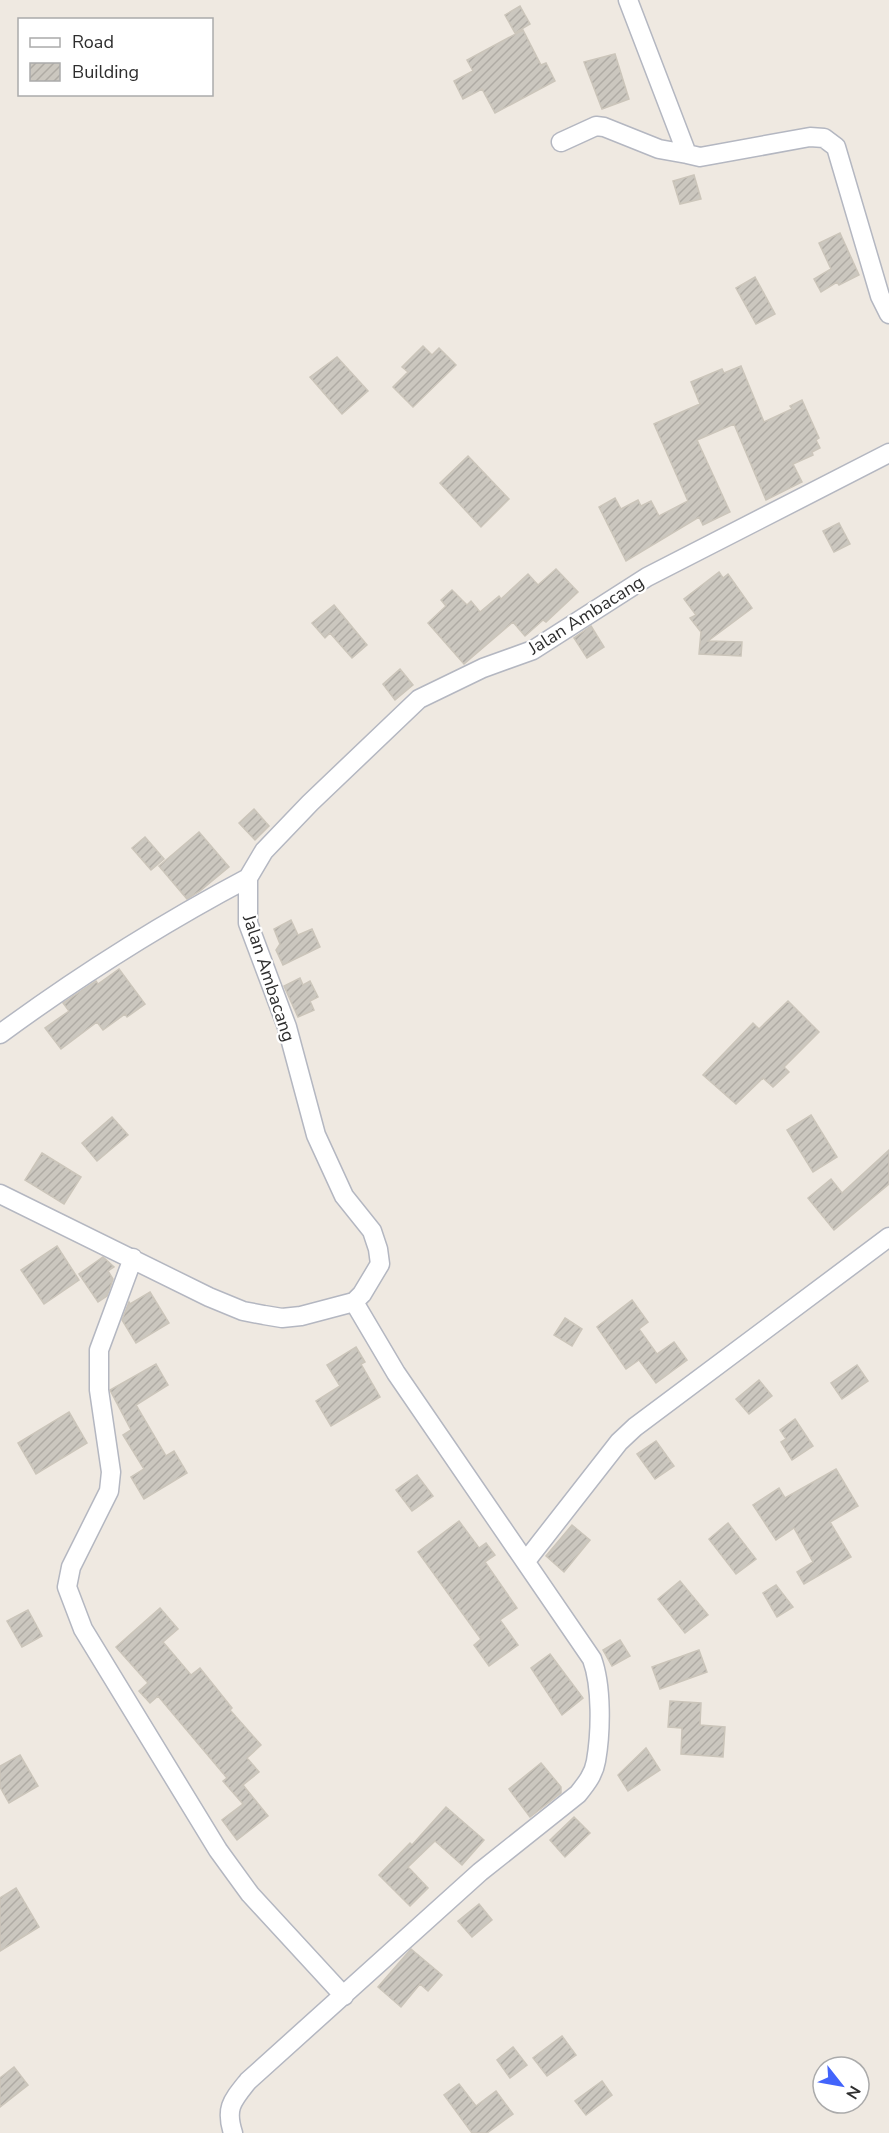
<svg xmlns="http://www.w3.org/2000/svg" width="889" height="2133" font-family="'Nunito Sans',sans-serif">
	<defs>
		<pattern id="building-hatch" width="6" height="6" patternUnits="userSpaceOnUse" patternTransform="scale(1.5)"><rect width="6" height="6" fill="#cbc7bf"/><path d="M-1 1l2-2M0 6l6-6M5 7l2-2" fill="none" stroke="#afaba4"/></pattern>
	</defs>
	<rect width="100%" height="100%" fill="#efe9e1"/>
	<path fill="url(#building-hatch)" stroke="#cbc5ba" stroke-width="1.5" d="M520,6l10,18 -15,9 -10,-18z
		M523,30l18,35 5,-2 9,18 -60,32 -13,-24 -19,10 -9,-18 19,-10 -6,-11z
		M615,54l14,45 -27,10 -18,-47z
		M694,175l7,24 -21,5 -7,-23z
		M840,233l19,42 -20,10 -2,-3 -16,10 -7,-13 17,-10 -12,-26z
		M755,277l20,37 -19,10 -20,-36z
		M423,346l9,9 7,-7 17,17 -43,42 -20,-20 15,-15 -6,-5z
		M337,357l31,34 -26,23 -32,-37z
		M741,366l23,56 28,-13 -2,-3 12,-6 17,38 -3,2 4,8 -8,4 1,3 -20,9 9,18 -36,18 -32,-76 -37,16 33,72 -27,13 -4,-8 -73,44 -27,-54 16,-9 6,11 17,-9 3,6 10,-5 8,15 29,-15 -34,-77 46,-20 -9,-22 31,-13 2,4z
		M468,456l41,43 -28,28 -41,-44z
		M839,523l11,21 -16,8 -11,-21z
		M556,569l22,23 -32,30 -3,-2 -18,16 -12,-14 -49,42 -36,-41 18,-17 -5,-6 11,-10 15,15 4,-4 9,11 19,-16 2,3 27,-25 10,11z
		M719,572l4,6 5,-4 24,34 -44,33 34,1 -1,14 -42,-2 2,-22 -11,-14 6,-3 -12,-16z
		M334,605l33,40 -15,13 -22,-25 -5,5 -13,-15z
		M591,626l13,21 -17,11 -13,-20z
		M400,669l13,16 -18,15 -12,-16z
		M254,809l15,17 -14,14 -16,-17z
		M199,832l30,35 -29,24 -13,8 -28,-33z
		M145,837l19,22 -13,11 -19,-22z
		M291,920l7,15 14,-6 8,18 -37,18 -7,-15 4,-6 -6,-15z
		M119,969l26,35 -18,13 -2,-3 -22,16 -6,-8 -36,27 -16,-21 24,-17 -6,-8 33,-22 2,3z
		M300,978l3,7 7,-4 8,16 -8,4 4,9 -16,7 -14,-31z
		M788,1001l31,31 -35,35 5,5 -16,15 -10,-9 -27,26 -33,-29 50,-52 6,6z
		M811,1115l26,42 -24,15 -26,-42z
		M112,1117l16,18 -31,26 -15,-18z
		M889,1150v34l-55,46 -26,-32 23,-19 11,14z
		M42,1153l39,24 -17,27 -39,-24z
		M57,1246l22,34 -35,24 -23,-34z
		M103,1257l11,10 -6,4 5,8 -6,17 -9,6 -19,-28z
		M150,1292l19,31 -33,20 -14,-23 7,-18 1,2z
		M632,1300l16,22 -9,7 18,25 17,-12 13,18 -31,23 -17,-23 -13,9 -29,-42z
		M565,1318l17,11 -10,17 -18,-11z
		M356,1347l9,15 -4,2 19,33 -49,29 -15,-25 24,-15 -13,-21z
		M156,1364l12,21 -32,20 30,51 8,-5 13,22 -43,26 -13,-22 13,-8 -21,-34 8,-5 -21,-40z
		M857,1365l11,16 -26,18 -11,-16z
		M759,1380l13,16 -23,18 -13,-15z
		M69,1412l18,31 -51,31 -18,-31z
		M795,1419l18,27 -21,14 -11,-18 5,-3 -6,-9z
		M656,1441l18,25 -19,13 -18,-25z
		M836,1469l22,37 -28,16 21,35 -47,27 -7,-12 16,-10 -19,-34 -18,12 -23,-35 26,-17 6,10z
		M417,1475l16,21 -21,15 -16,-21z
		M459,1521l20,27 7,-5 9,12 -10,7 32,46 -17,12 18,25 -29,21 -15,-21 7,-6 -63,-87z
		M728,1523l28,36 -20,15 -27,-35z
		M572,1525l18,15 -26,32 -18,-16z
		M680,1581l28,34 -23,18 -27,-34z
		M776,1585l17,22 -16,10 -14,-24z
		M160,1608l18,21 -15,13 28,33 9,-7 32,40 -2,2 31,35 -14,13 12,14 -16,13 25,31 -31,24 -15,-20 21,-16 -20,-23 4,-3 -69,-82 -8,7 -11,-12 9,-8 -32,-36z
		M28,1610l14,26 -20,11 -15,-26z
		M620,1640l10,16 -18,10 -9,-16z
		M699,1650l8,22 -47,17 -8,-22z
		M550,1654l33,44 -21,17 -31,-47z
		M670,1701l31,2 -1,22 25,2 -2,30 -42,-3 1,-26 -14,-1z
		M646,1748l14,22 -32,21 -10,-16z
		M20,1755l18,31 -29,17 -9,-16v-21z
		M541,1763l20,24v6l-31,24 -21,-28z
		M446,1807l38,33 -22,25 -27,-24 -27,26 20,21 -18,18 -31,-31 31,-32 2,2z
		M574,1817l16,16 -25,24 -15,-17z
		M16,1888l23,39 -39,24v-53z
		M479,1904l13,16 -20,17 -14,-16z
		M411,1949l31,26 -14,16 -8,-7 -19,23 -23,-20z
		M562,2036l14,19 -29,21 -14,-18z
		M513,2047l14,18 -17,13 -13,-18z
		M14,2067l14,18 -28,22v-29z
		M602,2081l10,14 -26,20 -11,-14z
		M459,2084l17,22 20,-15 17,23 -26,19h-15l-28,-38z"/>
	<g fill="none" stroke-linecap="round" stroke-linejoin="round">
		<g stroke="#b4b7c1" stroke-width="21">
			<path id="minor" d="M628,0l59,154 13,3 110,-20 14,1 12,9 44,149 9,18
				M561,142l35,-16 8,1 55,22 28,5
				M0,1034c79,-58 161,-110 248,-156
				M0,1194l209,103 34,14 21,4 18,3 19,-2 53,-14 8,-8 18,-30 -2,-15 -6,-18 -28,-35 -28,-61 -29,-108 -39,-104v-45l16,-27 46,-48 109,-104 64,-31 50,-18 114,-73 242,-124
				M133,1258l-34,92v40l12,82 -2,19 -38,76 -4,20 16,42 135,221 32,44 94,102
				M526,1561l93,-119 16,-15 254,-190
				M233,2133c-8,-25 -1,-32 15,-52l232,-209 98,-78c8,-10 16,-20 18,-33 5,-29 6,-75 -4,-102l-196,-286 -42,-71"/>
		</g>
		<use href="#minor" stroke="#fff" stroke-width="18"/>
	</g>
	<g text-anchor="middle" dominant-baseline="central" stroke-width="4.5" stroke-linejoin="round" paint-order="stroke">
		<g font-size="18" fill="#2e2e2e" stroke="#fff">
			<text transform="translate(586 615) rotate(-32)">Jalan Ambacang</text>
			<text transform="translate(269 978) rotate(72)">Jalan Ambacang</text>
		</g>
	</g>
	<rect x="18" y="18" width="195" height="78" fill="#ffffff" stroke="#ababab" stroke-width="1.5"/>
	<rect x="30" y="38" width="30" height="9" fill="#ffffff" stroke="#ababab" stroke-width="1.5"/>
	<text x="72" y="48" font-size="18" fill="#2e2e2e">Road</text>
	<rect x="30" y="63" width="30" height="18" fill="url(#building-hatch)" stroke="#ababab" stroke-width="1.5"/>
	<text x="72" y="78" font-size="18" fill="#2e2e2e">Building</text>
	<g transform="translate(841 2085) rotate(121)"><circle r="28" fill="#ffffff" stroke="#ababab" stroke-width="1.5"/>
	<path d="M0-4.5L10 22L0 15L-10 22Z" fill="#4264fb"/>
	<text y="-9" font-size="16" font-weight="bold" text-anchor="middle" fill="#2e2e2e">N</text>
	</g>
</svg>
